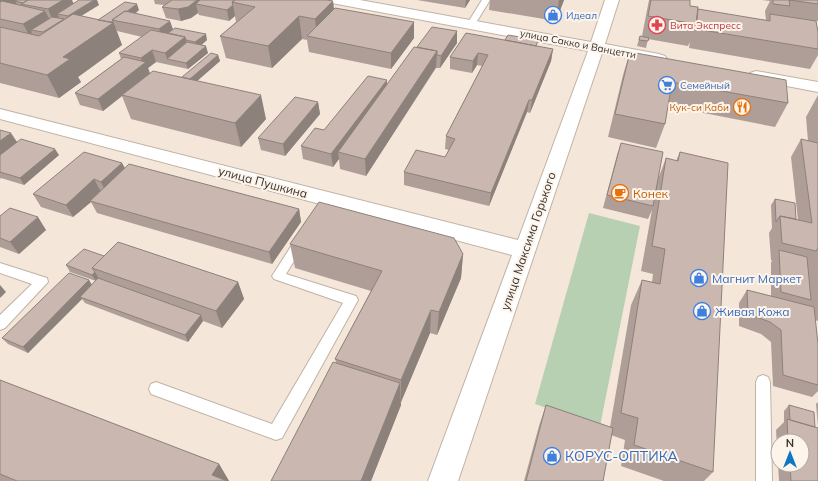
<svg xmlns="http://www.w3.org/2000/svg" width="818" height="481" font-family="Mulish,sans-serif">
	<rect width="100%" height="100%" fill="#f4e6d9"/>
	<path fill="#b7d0b2" d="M589,213l51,13 -40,200 -65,-22z"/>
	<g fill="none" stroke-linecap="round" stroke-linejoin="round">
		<g stroke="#c0b2a5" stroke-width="2">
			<path id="service" d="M482,0h8l-16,26h-6l-1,-2z
				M301,236l4,1 2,3 -21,34 70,22 2,4 -76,138 -6,2 -125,-46 -2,-5 2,-5 5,-2 116,42 71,-121 -69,-24 -2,-3 2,-3 23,-36z
				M0,263l47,15 1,4 -43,46 -5,2v-15l32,-31 -32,-11z
				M763,375l5,2 2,5 2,99h-16v-99l2,-5z"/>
		</g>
		<g stroke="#c0b2a5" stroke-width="2">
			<path id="minor" d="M330,0h30l231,42 14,-42h14l-14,44 54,10 6,2 2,3 -2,3 -6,2 -57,-11 -144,428h-30l84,-226 -512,-136v-10l518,131 70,-189 -251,-47 -5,-1z
				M756,71l62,11v10l-68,-13 -2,-3 2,-3z"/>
		</g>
		<use href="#service" fill="#fff" fill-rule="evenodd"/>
		<use href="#minor" fill="#fff" fill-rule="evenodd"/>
	</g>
	<path fill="#ae9e97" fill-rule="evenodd" d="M0,0h72l1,4 26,1 -18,11 17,4 41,-10 -4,4 38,15 34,11 -6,5 7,8 -20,16 -32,-7 -8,6 2,5 32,4 36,-22 2,6 -23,20 69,38 -25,28 -110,-28 -9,-23 -19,15 -23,-6 -5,-12 46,-34 -2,-6 23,-16 -25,-6 -2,-4 7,18 -44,32 3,5 -22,16 -59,-15z
		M154,0h173l6,1 1,8 80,29 -23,31 -82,-17 -2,-12 -5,-1 -30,29 -46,-10 -6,-22 16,-14 -1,-6 -6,5 -30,-6 -1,-2 -7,5 -10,3 -15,-3 -4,-11 2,-2 -9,-1z
		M417,0h53l-5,8z
		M490,0h74l-8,21 -67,-11z
		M649,0h41v6l7,5 69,9 -1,-9 5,-10 -8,-1h56v21h-2l2,11v23l-8,14 -121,-21 1,-6 -2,4 -40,-7 -2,9 -9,-2 3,-10h2z
		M457,31v12l-17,25h-4l-70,108 -26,-7 -1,-10 -6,8 -30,-8 -2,-13 23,-16 63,-45 30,-38z
		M466,33l87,16 -2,12 -21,52 -3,-1 -38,94 -85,-21v-13l41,-15 4,-7 -4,-1 1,-13 36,-70 -5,-1 -5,8 -22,-4v-12z
		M630,52l158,51 -13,24 -107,-21 -3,18 -9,24 -48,-11 15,-62z
		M818,95v226l-3,-1 3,24v47l-6,6 -39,-11 -2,-44 -10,-8 -22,-8v-23l8,-13 24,6v-33l1,-3h-1l-2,-27 3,-5 -1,-23 4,-6 21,20 2,1 -7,-63 10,-18 7,2 -2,-24z
		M318,102l2,12 -35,42 -24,-6 -3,-12z
		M0,130l17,12 42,13 -35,30 -23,-7 -1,1z
		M621,143l37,36 8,-21 10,3 4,-9 33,320 -9,9h-40l-43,-15 4,-26 -14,-5 -8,46h-79l15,-55 7,-21 64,22 21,-122 11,-25 10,2 1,-8 -12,-3 11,-61 -4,9 -45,-11 14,-53z
		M122,163l3,5 174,41 2,13 -29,42 -175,-51 -6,-11 -18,15 -32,-10 -8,-13z
		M0,216l46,14 -27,24 -19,-7z
		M290,244l173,10 -2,24 -24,57 -7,-2 -29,69v3l-30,76h-100l65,-119 -1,-3 36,-68 -76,-23z
		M104,256l134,26 6,17 -22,29 -19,-7 -15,21 -103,-39 -3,-4 -54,54 -20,-9 -6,-6 87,-58 3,5 4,-4 -26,-9 -4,-7z
		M0,380l219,84 10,17h-229z
		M818,402v25l-2,-23z
		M789,405l26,22 3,54h-39l-3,-51 8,-8v-11zM778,441h24v24h-24z"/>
	<path fill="#8d817b" d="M0,0h24l-9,1 2,4 -17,-2z
		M63,0h9l3,7 -18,7 2,3 -6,4 -5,-12z
		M94,0h3l2,5 -28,17 -3,-6z
		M197,0h13l-14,4 2,9 -7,5 -10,3 -3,-12z
		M466,0h4l-5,8z
		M559,0h5l-8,21z
		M333,1l2,22 -18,15 -2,-19z
		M137,4l2,6 -16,12 -9,-2z
		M233,5l2,11 -6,5 -2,-11z
		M45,11l6,11 -20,8 1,3 -3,2 -6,-11z
		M299,16l3,23 -30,29 -4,-22z
		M113,21l9,24 -44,32 3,5 -22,16 -12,-23 16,-18z
		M170,21l4,11 -11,9 -4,-12z
		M414,22v16l-23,31v-16z
		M457,31v12l-17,25 1,-12z
		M206,34l1,6 -10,9 -2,-7z
		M185,37l4,12 -22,10 2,6 -4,-12z
		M206,46l2,7 -20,16 -2,-6z
		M553,49l-2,12 -21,52 2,-13z
		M152,50l4,12 -8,6 2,6 -28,21v1l-19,15 -5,-12 45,-35 -2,-6z
		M437,51l-1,16 -70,109 -1,-17z
		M478,53l-1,12 -5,8 1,-12z
		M218,55l2,6 -32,28 -2,-7z
		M387,80v13l-49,59 1,7 -6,8 -2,-13z
		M261,95l5,24 -25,28 -6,-24z
		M529,100l-2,12 -38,94 2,-13z
		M318,102l2,12 -35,42 -2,-12z
		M11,133l8,12 -19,15v-19z
		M55,149l4,6 -35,30 -4,-7z
		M122,163l6,12 -21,19 -6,-12z
		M94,179l7,13 -11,9 1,1 -18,15 -7,-12z
		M299,209l2,13 -29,42 -3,-12z
		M38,217l8,13 -27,24 -9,-12z
		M463,254l-2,24 -24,57 2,-23z
		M95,272l4,7 -3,2 -4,-6z
		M89,280l4,7 -13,10 2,2 -54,54 -5,-6z
		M238,282l6,17 -22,29 -6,-17z
		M0,285l6,7 -6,6z
		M431,310l-1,23 -29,69v-22z
		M201,315l2,6 -15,21 -3,-7z
		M400,383l1,22 -30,76h-10z
		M219,464l10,17h-13l-4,-6z"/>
	<path fill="#cab8b0" stroke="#8d817b" d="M17,0h11l-5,3 -8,-2z
		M28,0h35l-15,9 -27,-5z
		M79,0h15l-26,16 -11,-2z
		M172,0h25l-9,7 -10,2 -16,-2z
		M200,0h35l-3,2 1,3 -6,5 -31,-6z
		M235,0h92l6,1 -18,18 -16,-3 -31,30 -48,-10 35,-29 -23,-5z
		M651,0h39v6l8,1 -2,17 -48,-8z
		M773,0h45v4l-29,-4 1,6 -17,-2z
		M2,1l43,10 -22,13 -23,-5v-17z
		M125,2l12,2 -11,8 -1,-1 -13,9 1,1 -2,1 -13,-2z
		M335,8l79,14 -23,31 -84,-17z
		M698,9l72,12v-7l46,7 2,11v17l-122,-20z
		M125,11l45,10 -11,8 -47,-9z
		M73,14l40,9 -50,34 7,2 -23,16 -47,-12v-36l39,9z
		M52,17l12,2 -21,13 -12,-2z
		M432,27l25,4 -16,25 -4,-1v-4l-20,-4z
		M175,28l31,6 -11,8 -9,-2 -1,-3 -17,-4z
		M151,30l34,7 -20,16 -13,-3 -11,8 -22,-5z
		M466,33l87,16 -21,51h-3l-38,93 -87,-21 12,-22 29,7 10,-18 -9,-3 42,-81 -10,-2 -5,8 -23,-4z
		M508,35l30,5 -2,6 -31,-6z
		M640,36l9,2 -1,3 -9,-1z
		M187,42l19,4 -20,17 -19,-4z
		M414,47l23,4 -72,108 -27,-7z
		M630,52l156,28 2,23 -116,-21 -7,42 -50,-10z
		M211,53l7,2 -28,24 -8,-2z
		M124,57l22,5 -48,37 -23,-6z
		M153,71l108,24 -26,28 -113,-28z
		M368,76l19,4 -56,74 -30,-8 14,-18 9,2z
		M295,97l23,5 -35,42 -25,-6z
		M0,130l11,3 -11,8z
		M21,139l34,10 -35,29 -20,-6v-17z
		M801,139l17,4v105l-2,3 -34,-8 -2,-27 32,7z
		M621,143l42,9 -10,54 -46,-11z
		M84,152l38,11 -21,19 -7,-3 -28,26 -33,-11z
		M680,152l48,11 -15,309 -79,-27 4,-27 -17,-5 21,-133 18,4 5,-35 -13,-3 14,-88 12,3z
		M129,164l170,45 -30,43 -179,-51z
		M775,199l20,4 1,16 -16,-3 -4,6z
		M319,202l135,36 9,16 -24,58 -8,-2 -30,70 -66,-21 47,-88 -92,-27z
		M10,208l28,9 -28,25 -10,-4v-22z
		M118,242l120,40 -22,29 -124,-43z
		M84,249l20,7 -12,12 3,4 -3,3 -26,-10z
		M779,250l28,7 4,43 -30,-8z
		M69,273l20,7 -66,67 -21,-9z
		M98,278l103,37 -16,20 -105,-38z
		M747,290l67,17 4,37v41l-35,-10 -2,-45 -11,-8 -22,-8z
		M333,362l67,21 -39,98h-90z
		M0,380l219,84 -7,11 15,6h-210l-17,-7z
		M546,405l67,23 -10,53h-77z
		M789,405l25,7 1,15 -25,-7z
		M787,419l31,9v53h-27l-1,-16h12v-24h-14z"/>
	<defs>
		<g id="shop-ring" transform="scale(0.9)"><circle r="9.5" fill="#fdf5ec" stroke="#3f7fe0" stroke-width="1.5"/><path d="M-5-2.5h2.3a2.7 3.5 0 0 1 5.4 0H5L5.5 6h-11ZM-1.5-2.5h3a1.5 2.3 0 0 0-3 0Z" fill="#3f7fe0"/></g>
		<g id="pharmacy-ring" transform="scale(0.9)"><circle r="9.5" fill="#fdf5ec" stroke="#e0444e" stroke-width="1.5"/><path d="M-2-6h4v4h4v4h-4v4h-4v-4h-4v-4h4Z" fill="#e0444e"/></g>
		<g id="supermarket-ring" transform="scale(0.9)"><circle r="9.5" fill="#fdf5ec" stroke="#3f7fe0" stroke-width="1.5"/><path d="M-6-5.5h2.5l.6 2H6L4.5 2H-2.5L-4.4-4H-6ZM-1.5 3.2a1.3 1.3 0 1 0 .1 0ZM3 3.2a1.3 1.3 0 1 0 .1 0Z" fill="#3f7fe0"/></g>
		<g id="restaurant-ring" transform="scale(0.9)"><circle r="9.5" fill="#fdf5ec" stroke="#e8710a" stroke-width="1.5"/><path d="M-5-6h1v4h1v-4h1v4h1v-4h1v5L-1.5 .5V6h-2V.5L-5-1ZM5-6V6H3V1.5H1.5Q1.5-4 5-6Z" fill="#e8710a"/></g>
		<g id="cafe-ring" transform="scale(0.9)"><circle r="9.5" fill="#fdf5ec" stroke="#e8710a" stroke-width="1.5"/><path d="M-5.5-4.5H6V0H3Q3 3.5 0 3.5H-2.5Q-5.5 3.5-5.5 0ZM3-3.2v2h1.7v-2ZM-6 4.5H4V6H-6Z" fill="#e8710a"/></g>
	</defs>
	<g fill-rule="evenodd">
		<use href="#shop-ring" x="553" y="15"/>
		<use href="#pharmacy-ring" x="657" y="25"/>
		<use href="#supermarket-ring" x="667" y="85"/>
		<use href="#restaurant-ring" x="742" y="107"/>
		<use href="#cafe-ring" x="620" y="193"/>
		<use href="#shop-ring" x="699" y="278"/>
		<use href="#shop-ring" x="702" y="311"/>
		<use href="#shop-ring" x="552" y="456"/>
	</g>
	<g text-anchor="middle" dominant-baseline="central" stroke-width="4" stroke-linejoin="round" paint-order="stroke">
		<g font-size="10" fill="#366cbe" stroke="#fdf5ec" text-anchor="start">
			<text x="566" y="15">Идеал</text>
			<text x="680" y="85">Семейный</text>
		</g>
		<g font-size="10" fill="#be3a42" stroke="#fdf5ec" text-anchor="start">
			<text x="670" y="25">Вита Экспресс</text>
		</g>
		<g font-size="10" fill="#39332e" stroke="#fdf5ec">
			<text transform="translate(578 44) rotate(11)">улица Сакко и Ванцетти</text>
		</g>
		<g font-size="10" fill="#c56008" stroke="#fdf5ec" text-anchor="end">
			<text x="729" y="107">Кук-си Каби</text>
		</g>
		<g font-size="12" fill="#39332e" stroke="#fdf5ec">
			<text transform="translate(263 182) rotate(15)">улица Пушкина</text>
			<text transform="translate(528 241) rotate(-71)">улица Максима Горького</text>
		</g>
		<g font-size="12" fill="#c56008" stroke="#fdf5ec" text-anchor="start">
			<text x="633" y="193">Конек</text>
		</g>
		<g font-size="12" fill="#366cbe" stroke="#fdf5ec" text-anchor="start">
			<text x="712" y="278">Магнит Маркет</text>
			<text x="715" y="311">Живая Кожа</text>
		</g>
		<g font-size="14" fill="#366cbe" stroke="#fdf5ec" text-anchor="start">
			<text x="565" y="456">КОРУС-ОПТИКА</text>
		</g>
	</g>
	<g transform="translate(790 453)"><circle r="19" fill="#fdf5ec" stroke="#afa7a0"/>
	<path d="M0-3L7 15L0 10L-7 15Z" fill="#0c78c3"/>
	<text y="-6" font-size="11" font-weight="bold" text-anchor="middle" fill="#39332e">N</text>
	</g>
</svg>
